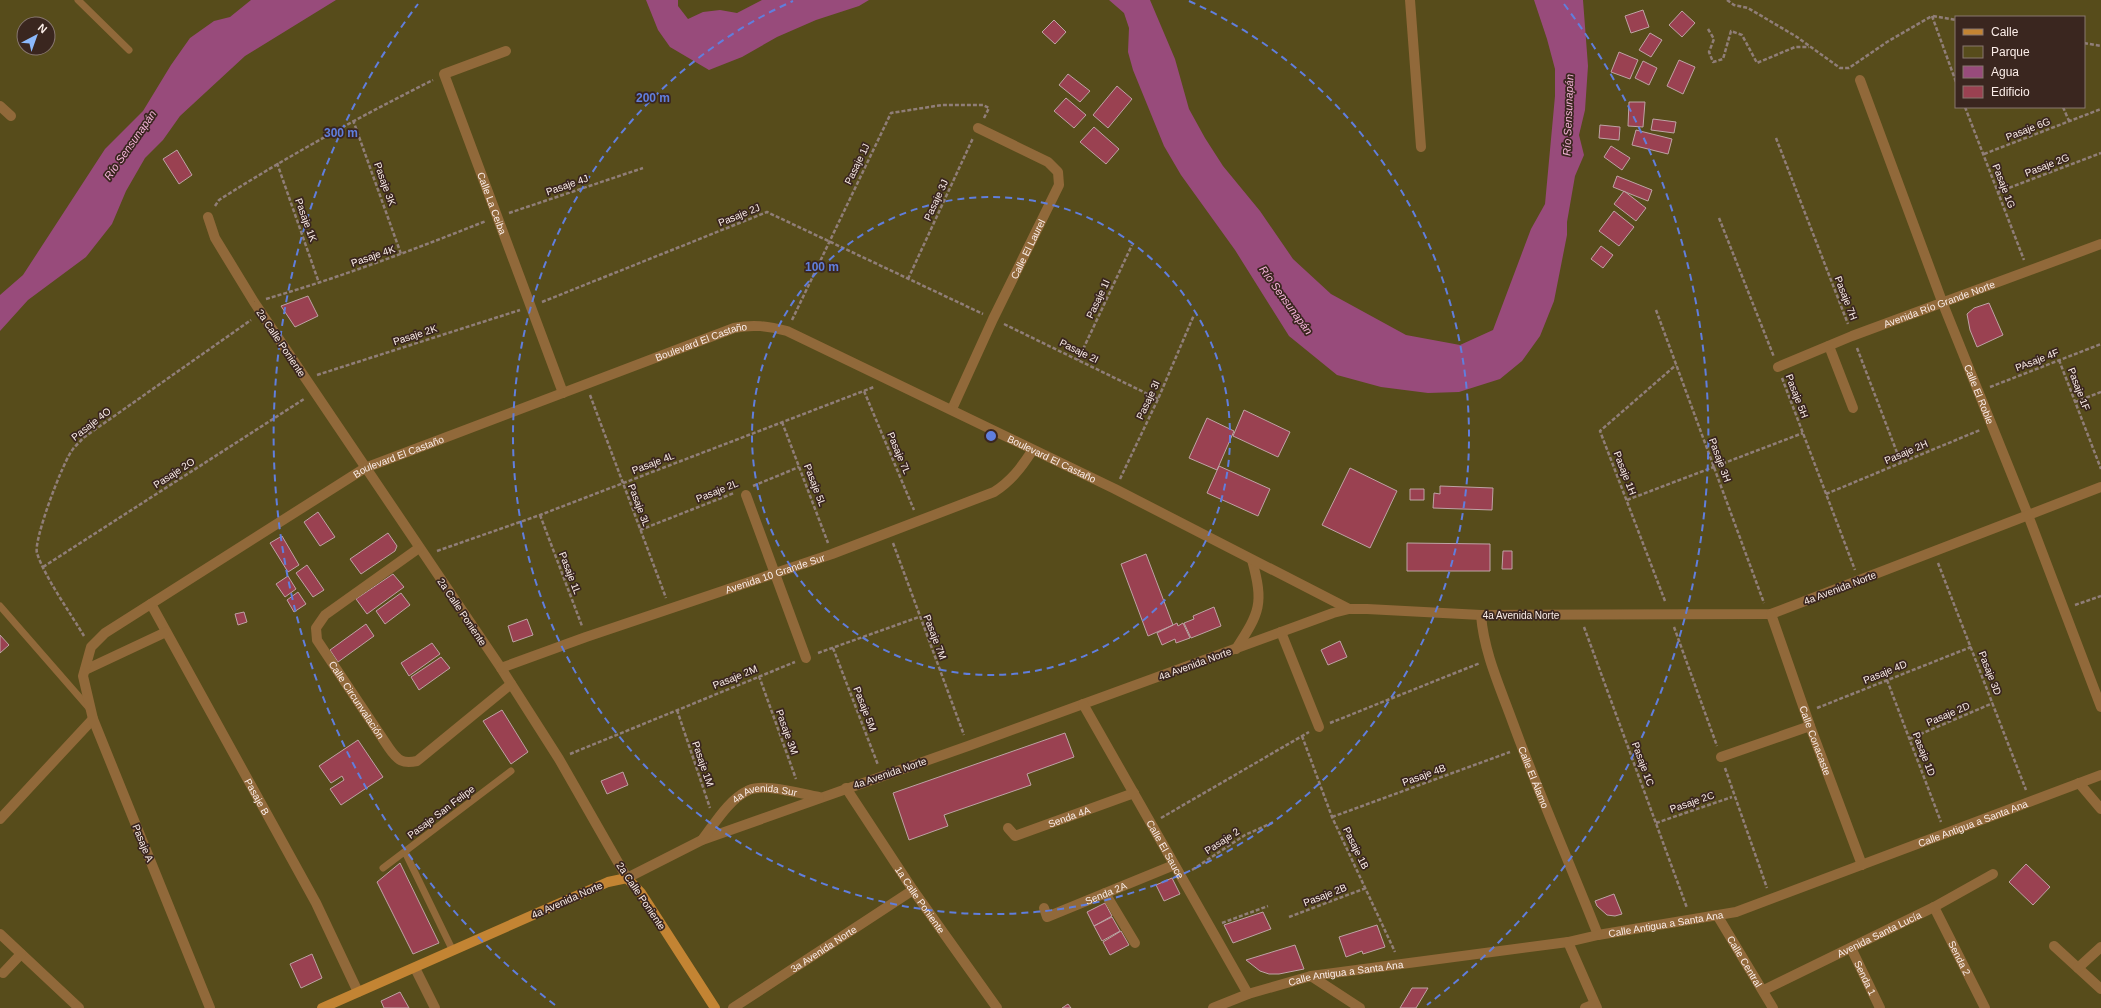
<svg xmlns="http://www.w3.org/2000/svg" width="2101" height="1008" font-family="Helvetica,sans-serif">
	<rect width="100%" height="100%" fill="#443029"/>
	<path fill="#574c1b" fill-rule="evenodd" d="M0,0h2101v1008h-2101zM1956,17h128v90h-128zM24,24h24v24h-24z"/>
	<path fill="#984b7b" d="M251,0h85l-91,56 -65,60 -17,24 -18,18 -19,33 -14,33 -26,33 -58,43 -28,31v-36l23,-20 82,-126 38,-38 28,-46 19,-27 24,-17 16,-4z
		M646,0h32v6l10,13 15,-7 17,-2 17,3 25,-13h107l-10,6 -43,14 -39,17 -35,20 -33,13 -39,-23 -12,-17z
		M1109,0h41l25,59 14,50 16,29 18,28 37,45 33,48 38,35 75,41 54,10 33,-15 38,-101 14,-25 10,-108v-27l-8,-30 -13,-39h49l5,66 -3,44 -6,25 5,20 -9,21 -8,46v13l-13,66 -14,35 -18,25 -22,18 -41,13 -31,1 -47,-6 -44,-12 -48,-39 -54,-86 -54,-75 -17,-29 -31,-76 -5,-18 1,-24 -5,-15z"/>
	<path fill="#9a4151" stroke="#bea3a5" d="M1643,10l6,17 -18,6 -6,-17z
		M1682,11l13,12 -13,14 -13,-12z
		M1054,20l12,12 -11,12 -13,-12z
		M1650,33l12,7 -11,17 -12,-7z
		M1619,52l19,8 -8,19 -19,-7z
		M1679,60l16,7 -12,27 -16,-8z
		M1643,61l14,7 -8,17 -14,-7z
		M1068,74l22,17 -10,11 -21,-17z
		M1117,86l15,13 -24,29 -15,-13z
		M1066,98l20,17 -12,13 -20,-17z
		M1629,102h16l-2,25 -15,-1z
		M1653,119l23,3 -2,11 -23,-3z
		M1600,125l20,2 -1,13 -20,-2z
		M1094,127l25,22 -13,15 -26,-22z
		M1636,130l36,9 -4,15 -36,-9z
		M1611,146l19,12 -8,12 -18,-13z
		M177,150l15,25 -13,9 -16,-25z
		M1617,176l35,14 -4,11 -35,-14z
		M1624,191l22,17 -10,13 -22,-17z
		M1614,211l20,16 -15,19 -20,-15z
		M1601,246l12,9 -10,13 -12,-9z
		M308,296l10,20 -23,11 -14,-21z
		M1989,303l14,32 -26,12 -7,-17 -3,-16 7,-6z
		M1244,410l46,22 -12,25 -45,-21z
		M1207,418l27,13 -17,39 -28,-12z
		M1219,466l51,23 -12,27 -51,-23z
		M1350,468l47,23 -27,57 -48,-23z
		M1440,486l53,2 -1,22 -59,-2 1,-15 6,1z
		M1410,489h14v11h-14z
		M318,512l17,25 -15,9 -16,-24z
		M388,533l9,13 -2,5 -34,23 -11,-15z
		M282,536l17,29 -11,7 -18,-29z
		M1407,543l83,1v27h-83z
		M1503,551h9v18h-10z
		M1146,554l27,71 -25,11 -27,-72z
		M307,565l17,25 -11,7 -17,-24z
		M393,574l11,13 -37,27 -11,-15z
		M288,576l8,13 -11,8 -9,-13z
		M298,592l8,12 -12,8 -7,-12z
		M401,593l9,12 -25,19 -9,-13z
		M1214,607l7,19 -30,12 -7,-15 10,-4 -1,-3z
		M244,612l3,10 -9,3 -3,-11z
		M527,619l6,16 -20,7 -5,-16z
		M1177,623l1,3 5,-3 7,15 -14,5 -1,-4 -13,6 -5,-12z
		M366,624l8,12 -36,26 -8,-12z
		M0,635l9,10 -9,8z
		M1340,641l7,16 -19,8 -7,-15z
		M432,643l8,11 -31,22 -8,-13z
		M441,657l9,11 -31,22 -8,-13z
		M502,710l26,42 -17,12 -28,-43z
		M1065,733l9,24 -47,17 4,11 -87,30 4,11 -39,14 -16,-47z
		M358,740l25,37 -42,28 -11,-16 14,-9 -2,-4 -11,7 -12,-17z
		M623,772l5,13 -21,9 -6,-13z
		M400,863l39,80 -26,11 -36,-72z
		M2026,864l24,23 -17,18 -24,-23z
		M1172,878l8,16 -16,7 -8,-16z
		M1614,894l8,20 -7,2 -8,-1 -10,-9 -2,-5z
		M1105,903l7,13 -18,10 -7,-14z
		M1263,912l8,17 -38,14 -9,-18z
		M1112,917l8,14 -18,10 -8,-15z
		M1377,925l8,22 -22,7 -1,-3 -16,6 -7,-20z
		M1121,931l8,14 -19,10 -7,-13z
		M1295,945l9,24 -25,5h-10l-9,-3 -14,-11z
		M312,954l10,24 -21,10 -11,-24z
		M1412,988h16l-12,20h-16z
		M400,992l9,16h-25l-3,-7z
		M1068,1004l3,4h-9z"/>
	<g fill="none" stroke-linecap="round" stroke-linejoin="round">
		<path stroke="#907e78" stroke-width="2.5" stroke-dasharray="4 2" stroke-linecap="butt" d="M1727,0l7,5 14,3 49,29 43,31h9l38,-26 45,-26
			M1932,16l24,66
			M1933,16l23,4
			M1708,29l6,10 -5,13 4,10 10,-3 8,-28 11,4 15,28 38,-16h14
			M2084,43l17,3
			M1965,107l59,153
			M2063,107l6,14
			M353,120l48,134
			M1776,138l72,186
			M1984,154l117,-45
			M277,163l42,120
			M1998,192l103,-39
			M215,206l4,-6c69,-44 140,-83 214,-120
			M509,213l134,-45
			M1719,218l55,139
			M908,279l65,-141
			M266,299c75,-22 147,-49 220,-78
			M542,302l225,-90 216,102
			M1656,310l108,293
			M792,320l99,-207 51,-8h41l6,3 -5,10
			M1004,324l154,75
			M1857,348l44,115
			M1078,360l54,-115
			M2059,360l42,109
			M317,375l203,-65
			M1782,378l73,192
			M1990,387l111,-43
			M864,391l50,119
			M590,395l76,203
			M2075,402l26,-10
			M782,422l46,121
			M1120,479l38,-80 36,-84
			M753,486l46,-19
			M1826,494l154,-64
			M1627,500l176,-67
			M540,515l42,111
			M640,530l94,-37
			M893,543l71,192
			M437,551l103,-36 334,-128
			M1938,563l88,227
			M43,567l261,-168
			M1665,601l-65,-170 76,-66
			M2075,605l26,-9
			M1584,627l103,281
			M1674,627l43,119
			M84,636c-13,-22 -40,-60 -47,-83 -4,-12 26,-92 36,-104 3,-4 7,-7 10,-11l168,-118
			M833,648l45,117
			M818,653l101,-36
			M759,676l37,103
			M1887,680l54,142
			M1817,708l154,-61
			M677,710l33,98
			M1330,723l150,-60
			M1302,736l30,81 63,135
			M1909,739l84,-36
			M570,754l225,-92
			M1725,768l42,120
			M1332,817l178,-65
			M1161,818l148,-86
			M1656,823l76,-26
			M1192,870l53,-35 29,-13
			M1289,917l77,-29
			M1222,923l46,-17"/>
		<path stroke="#91693a" stroke-width="7" d="M78,0l51,50
			M0,606l89,102
			M405,852l48,99
			M383,868l128,-97"/>
		<g stroke="#91693a" stroke-width="10">
			<path id="s1" d="M1008,828l7,8 119,-43"/>
			<path id="s2" d="M1044,908l3,9 127,-52"/>
		</g>
		<g stroke="#91693a" stroke-width="10">
			<path d="M1410,0l11,147"/>
			<path id="s3" d="M506,51l-62,23 119,319"/>
			<path id="s4" d="M1860,80l83,224 85,211 73,192"/>
			<path d="M0,106l11,10"/>
			<path d="M208,217l7,21 39,64 247,366 58,91 68,119 75,-38 266,-94 365,-133 16,-4h18l114,6 290,-1 330,-127"/>
			<path d="M1829,346l24,62"/>
			<path id="s5" d="M1778,367l74,-31 249,-92"/>
			<path id="s6" d="M952,409l41,-90 66,-134 -1,-13 -10,-10 -70,-34"/>
			<path d="M746,495l60,163"/>
			<path id="s7" d="M419,548l-94,67 -9,13 1,12 72,108c9,13 14,16 28,13l94,-77"/>
			<path id="s8" d="M151,604l165,299 42,89"/>
			<path id="s9" d="M1771,614l39,112 52,139"/>
			<path id="s10" d="M1481,615c3,38 19,72 32,108 26,71 57,141 85,212"/>
			<path d="M1281,632l38,95"/>
			<path d="M1236,649c24,-37 28,-45 16,-89"/>
			<path id="s11" d="M501,668l85,-31 246,-83 162,-62c17,-11 27,-24 38,-41"/>
			<path d="M85,670l81,-38"/>
			<path id="s12" d="M1083,704l165,290"/>
			<path d="M1721,757l89,-31"/>
			<path d="M2079,783l22,26"/>
			<path id="s13" d="M846,788l67,102 84,118"/>
			<path d="M0,819l93,-100"/>
			<path id="s14" d="M702,840c13,-17 27,-41 47,-50 16,-7 52,4 70,7"/>
			<path d="M1105,893l30,50"/>
			<path id="s15" d="M1934,907l51,101"/>
			<path id="s16" d="M1717,915l56,93"/>
			<path d="M0,934l79,74"/>
			<path d="M1568,942l29,66"/>
			<path d="M2054,946l47,43"/>
			<path id="s17" d="M1851,948l29,60"/>
			<path d="M415,968l20,40"/>
			<path d="M2078,968l23,-21"/>
			<path d="M3,973l18,-19"/>
			<path d="M1311,976l49,32"/>
			<path id="s18" d="M1764,990l170,-83 59,-33"/>
			<path id="s19" d="M210,1008l-117,-289 -10,-43 8,-29 14,-14 260,-165 369,-140c19,-4 34,-2 53,3l328,158 234,120"/>
			<path id="s20" d="M733,1008l180,-118"/>
			<path d="M1585,1008l10,-4"/>
		</g>
		<path stroke="#91693a" stroke-width="10" id="s21" d="M1213,1008l35,-14 63,-18 257,-34 30,-7 138,-23 365,-137"/>
		<path stroke="#c38433" stroke-width="10" d="M322,1008l286,-126 19,-4 14,15 74,115"/>
	</g>
	<g fill="none" stroke="#607edd" stroke-width="2" stroke-dasharray="7 5">
		<circle cx="991" cy="436" r="239"/>
		<path d="M1189 1A478 478 0 1 1 793 1"/>
		<path d="M555 1005A717 717 0 0 1 418 4M1564 4A717 717 0 0 1 1427 1005"/>
	</g>
	<g text-anchor="middle" dominant-baseline="central" stroke-width="3.5" stroke-linejoin="round" paint-order="stroke">
		<g font-size="10" fill="#fbede8" stroke="#3a261f">
			<text transform="translate(2028 129) rotate(-21)">Pasaje 6G</text>
			<text transform="translate(857 164) rotate(-64)">Pasaje 1J</text>
			<text transform="translate(2047 165) rotate(-21)">Pasaje 2G</text>
			<text transform="translate(385 184) rotate(70)">Pasaje 3K</text>
			<text transform="translate(567 185) rotate(-19)">Pasaje 4J</text>
			<text transform="translate(2004 186) rotate(69)">Pasaje 1G</text>
			<text transform="translate(936 200) rotate(-65)">Pasaje 3J</text>
			<text stroke="none"><textPath href="#s3" startOffset="204">Calle La Ceiba</textPath></text>
			<text transform="translate(739 215) rotate(-22)">Pasaje 2J</text>
			<text transform="translate(306 220) rotate(70)">Pasaje 1K</text>
			<text stroke="none"><textPath href="#s6" startOffset="177">Calle El Laurel</textPath></text>
			<text transform="translate(373 256) rotate(-19)">Pasaje 4K</text>
			<text transform="translate(1846 298) rotate(69)">Pasaje 7H</text>
			<text transform="translate(1098 299) rotate(-65)">Pasaje 1I</text>
			<text stroke="none"><textPath href="#s5" startOffset="173">Avenida Río Grande Norte</textPath></text>
			<text transform="translate(415 335) rotate(-18)">Pasaje 2K</text>
			<text stroke="none"><textPath href="#s19" startOffset="1073">Boulevard El Castaño</textPath></text>
			<text transform="translate(281 343) rotate(56)">2a Calle Poniente</text>
			<text transform="translate(1079 351) rotate(26)">Pasaje 2I</text>
			<text transform="translate(2037 360) rotate(-21)">PAsaje 4F</text>
			<text transform="translate(2079 389) rotate(69)">Pasaje 1F</text>
			<text stroke="none"><textPath href="#s4" startOffset="336">Calle El Roble</textPath></text>
			<text transform="translate(1797 396) rotate(69)">Pasaje 5H</text>
			<text transform="translate(1148 400) rotate(-65)">Pasaje 3I</text>
			<text transform="translate(91 424) rotate(-38)">Pasaje 4O</text>
			<text transform="translate(1906 452) rotate(-23)">Pasaje 2H</text>
			<text transform="translate(899 453) rotate(67)">Pasaje 7L</text>
			<text stroke="none"><textPath href="#s19" startOffset="749">Boulevard El Castaño</textPath></text>
			<text stroke="none"><textPath href="#s19" startOffset="1456">Boulevard El Castaño</textPath></text>
			<text transform="translate(1720 460) rotate(70)">Pasaje 3H</text>
			<text transform="translate(653 463) rotate(-21)">Pasaje 4L</text>
			<text transform="translate(174 473) rotate(-33)">Pasaje 2O</text>
			<text transform="translate(1625 473) rotate(69)">Pasaje 1H</text>
			<text transform="translate(815 485) rotate(69)">Pasaje 5L</text>
			<text transform="translate(717 491) rotate(-22)">Pasaje 2L</text>
			<text transform="translate(639 505) rotate(69)">Pasaje 3L</text>
			<text transform="translate(570 573) rotate(69)">Pasaje 1L</text>
			<text stroke="none"><textPath href="#s11" startOffset="290">Avenida 10 Grande Sur</textPath></text>
			<text transform="translate(1840 588) rotate(-21)">4a Avenida Norte</text>
			<text transform="translate(462 612) rotate(56)">2a Calle Poniente</text>
			<text x="1521" y="615">4a Avenida Norte</text>
			<text transform="translate(935 637) rotate(69)">Pasaje 7M</text>
			<text transform="translate(1195 664) rotate(-20)">4a Avenida Norte</text>
			<text transform="translate(1885 672) rotate(-22)">Pasaje 4D</text>
			<text transform="translate(1990 673) rotate(69)">Pasaje 3D</text>
			<text transform="translate(735 677) rotate(-22)">Pasaje 2M</text>
			<text stroke="none"><textPath href="#s7" startOffset="215">Calle Circunvalación</textPath></text>
			<text transform="translate(865 709) rotate(69)">Pasaje 5M</text>
			<text transform="translate(1948 714) rotate(-23)">Pasaje 2D</text>
			<text transform="translate(787 732) rotate(70)">Pasaje 3M</text>
			<text stroke="none"><textPath href="#s9" startOffset="134">Calle Conacaste</textPath></text>
			<text transform="translate(1924 754) rotate(69)">Pasaje 1D</text>
			<text transform="translate(703 764) rotate(71)">Pasaje 1M</text>
			<text transform="translate(1643 764) rotate(70)">Pasaje 1C</text>
			<text transform="translate(890 773) rotate(-19)">4a Avenida Norte</text>
			<text transform="translate(1424 775) rotate(-20)">Pasaje 4B</text>
			<text stroke="none"><textPath href="#s10" startOffset="171">Calle El Álamo</textPath></text>
			<text stroke="none"><textPath href="#s8" startOffset="220">Pasaje B</textPath></text>
			<text stroke="none"><textPath href="#s14" startOffset="84">4a Avenida Sur</textPath></text>
			<text transform="translate(1692 802) rotate(-19)">Pasaje 2C</text>
			<text transform="translate(441 812) rotate(-37)">Pasaje San Felipe</text>
			<text stroke="none"><textPath href="#s1" startOffset="68">Senda 4A</textPath></text>
			<text stroke="none"><textPath href="#s21" startOffset="786">Calle Antigua a Santa Ana</textPath></text>
			<text transform="translate(1222 841) rotate(-33)">Pasaje 2</text>
			<text transform="translate(143 843) rotate(68)">Pasaje A</text>
			<text transform="translate(1356 848) rotate(64)">Pasaje 1B</text>
			<text stroke="none"><textPath href="#s12" startOffset="167">Calle El Sauce</textPath></text>
			<text stroke="none"><textPath href="#s2" startOffset="73">Senda 2A</textPath></text>
			<text transform="translate(1325 895) rotate(-21)">Pasaje 2B</text>
			<text transform="translate(641 896) rotate(56)">2a Calle Poniente</text>
			<text stroke="none"><textPath href="#s13" startOffset="134">1a Calle Poniente</textPath></text>
			<text transform="translate(567 900) rotate(-24)">4a Avenida Norte</text>
			<text stroke="none"><textPath href="#s21" startOffset="462">Calle Antigua a Santa Ana</textPath></text>
			<text stroke="none"><textPath href="#s18" startOffset="128">Avenida Santa Lucía</textPath></text>
			<text stroke="none"><textPath href="#s20" startOffset="108">3a Avenida Norte</textPath></text>
			<text stroke="none"><textPath href="#s15" startOffset="57">Senda 2</textPath></text>
			<text stroke="none"><textPath href="#s16" startOffset="54">Calle Central</textPath></text>
			<text stroke="none"><textPath href="#s21" startOffset="138">Calle Antigua a Santa Ana</textPath></text>
			<text stroke="none"><textPath href="#s17" startOffset="33">Senda 1</textPath></text>
		</g>
		<g font-size="11" font-style="italic" fill="#f4b3d9" stroke="#3a261f">
			<text transform="translate(1568 115) rotate(-88)">Río Sensunapán</text>
			<text transform="translate(130 145) rotate(-55)">Río Sensunapán</text>
			<text transform="translate(1286 300) rotate(54)">Río Sensunapán</text>
		</g>
	</g>
	<circle cx="991" cy="436" r="6" fill="#607edd" stroke="#3a261f" stroke-width="2"/>
	<g font-size="12" text-anchor="middle" font-weight="bold" fill="#607edd" stroke="#3a261f" stroke-width="3.5" stroke-linejoin="round" paint-order="stroke">
		<text x="653" y="102">200 m</text>
		<text x="341" y="137">300 m</text>
		<text x="822" y="271">100 m</text>
	</g>
	<rect x="1955" y="16" width="130" height="92" fill="#3a261f" stroke="#87766f"/>
	<rect x="1963" y="29" width="20" height="6" fill="#c38433" stroke="#87766f"/>
	<text x="1991" y="36" font-size="12" fill="#fbede8">Calle</text>
	<rect x="1963" y="46" width="20" height="12" fill="#574c1b" stroke="#87766f"/>
	<text x="1991" y="56" font-size="12" fill="#fbede8">Parque</text>
	<rect x="1963" y="66" width="20" height="12" fill="#984b7b" stroke="#87766f"/>
	<text x="1991" y="76" font-size="12" fill="#fbede8">Agua</text>
	<rect x="1963" y="86" width="20" height="12" fill="#9a4151" stroke="#87766f"/>
	<text x="1991" y="96" font-size="12" fill="#fbede8">Edificio</text>
	<g transform="translate(36 36) rotate(41)"><circle r="19" fill="#3a261f" stroke="#87766f"/>
	<path d="M0-3L7 15L0 10L-7 15Z" fill="#8cb9fc"/>
	<text y="-6" font-size="11" font-weight="bold" text-anchor="middle" fill="#fbede8">N</text>
	</g>
</svg>
